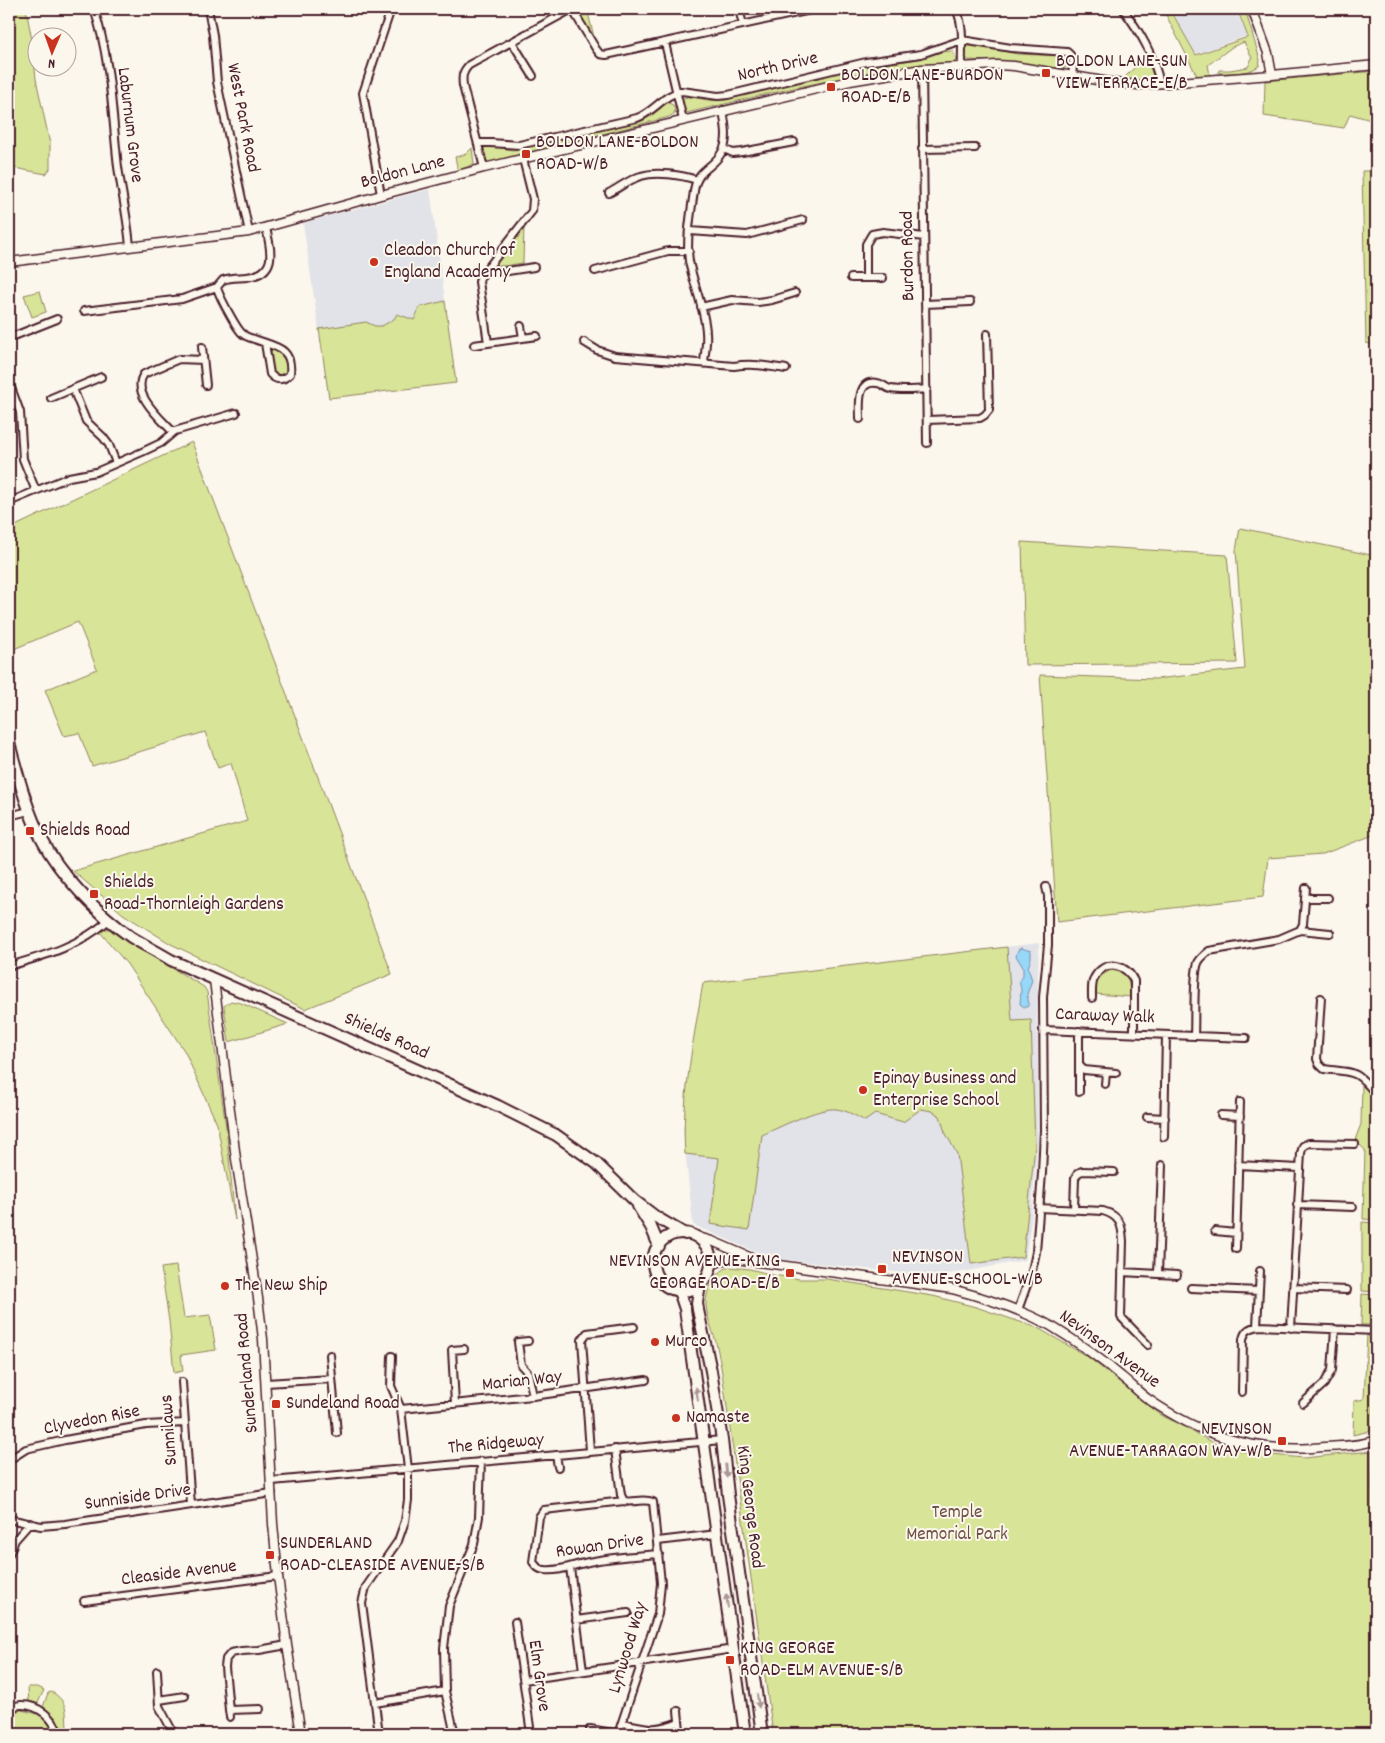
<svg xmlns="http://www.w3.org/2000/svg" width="1385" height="1743" font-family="Dekko,sans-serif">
	<rect width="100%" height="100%" fill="#fbf7ec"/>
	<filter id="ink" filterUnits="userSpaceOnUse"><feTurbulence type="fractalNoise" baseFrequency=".02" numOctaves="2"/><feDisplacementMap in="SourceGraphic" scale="10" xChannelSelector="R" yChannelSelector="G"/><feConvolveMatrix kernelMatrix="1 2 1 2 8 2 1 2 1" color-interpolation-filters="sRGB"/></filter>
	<g filter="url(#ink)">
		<path fill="#e2e2e9" d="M1171,9h64l12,27 -51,18z
			M430,189l26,194 -127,15 -26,-175z
			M1039,943l-2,74 1,121 -7,84 -6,38 -62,12 -34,4 -159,-18 -77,-33 -10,-95 9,-79 11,-68z"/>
		<path fill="#d8e497" stroke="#918261" d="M9,9h17l6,31 4,39 14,65v25l-4,5 -37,-7z
			M583,9h4l7,28 -1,1c-5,-9 -14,-19 -10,-29z
			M1163,9h7l26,46 52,-18 -11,-28h8l15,51 -1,6c-11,8 -27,7 -40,7v-3h11l18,-3 4,-9 -8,-16 -12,5 -24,18 2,10 -13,1z
			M971,44l46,10 47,2 3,2 1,7 -3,3h-7l-45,-6 -45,-2 -5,-4c1,-7 1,-10 8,-12z
			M953,51l3,8 -1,3 -4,2c-90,5 -177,29 -265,49 -16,-23 10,-15 22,-13 5,1 11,0 17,0l136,-33 58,-8 19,-7z
			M1146,56l7,19v2c-7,7 -19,3 -29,1z
			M1376,71v40l-5,9 -21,-6 -6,14 -80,-12 1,-35z
			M666,102l7,3 2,4 -1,5 -5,3 -180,46 -6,-7v-5l2,-4 5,-1 23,4 123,-29 16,-7z
			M472,148l2,16 -16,7 -3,-14 11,-3z
			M1362,171h14v174l-10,-2z
			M524,225l-1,38 -20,3 -8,-1z
			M40,291l6,21 -14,5 -8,-22z
			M445,301l11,82 -127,15 -10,-69 47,-7 9,4h7l12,-7 3,-5 17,6 6,-13z
			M271,348c12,3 14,10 18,21l-2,4 -10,2 -6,-5 -2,-20z
			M192,442l200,532 -87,35 -134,-65 -48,-30 -50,-43 174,-50 -16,-58 -13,5 -13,-36 -113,34 -13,-33 -15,3 -19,-46 52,-21 -19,-47 -69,29v-122z
			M1240,528l136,28v278l-53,20 -55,4 -5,39 -206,25 -17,-247 116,4 89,-10 -9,-119z
			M1022,542l205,13 10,108 -212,2z
			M106,929h4l20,14 74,44 3,5 19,135 9,93 -18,-96 -32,-72 -58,-88 -27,-32z
			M1007,947l5,74 19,-1 4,126 -12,111 -52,7 -14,-110 -12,-22 -5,-16 -8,-5 -11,-2 -18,13 -28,-8 -10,7c-9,-5 -19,-11 -29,-12 -17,-2 -58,19 -74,26l-13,95 -39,-6 9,-66 -34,-4c-4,-55 9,-116 18,-171z
			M1111,970l10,2 7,6 3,19 -35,-3 1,-16z
			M231,1001l10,2 47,21 -59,18 -5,-36z
			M1362,1085l14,14v121l-13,-1 2,-69 -10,-10 6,-16z
			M1362,1222l14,1v69l-14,-1z
			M176,1266l8,52 26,-3 6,35 -35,5 2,16 -9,2 -5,-52 -8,-53z
			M729,1267l21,2 23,6 27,4h27l106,17 43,11 62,21 50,29 73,58 57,30 32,8 54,5 67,-7 1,64h4v219h-603l-49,-348c-2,-13 -4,-26 -7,-39 -3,-14 -10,-28 -11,-42 -1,-14 10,-34 23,-38z
			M1362,1294l14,1v25l-7,5h-8z
			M1367,1334l7,8 -1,82 -3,7 -17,4 1,-34 10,-2z
			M28,1687h10l6,3 -7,15 -8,-1z
			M52,1692c16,10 14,19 15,37l-5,1 -6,-12 -13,-11 5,-14z
			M21,1710c19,4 25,5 33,24h-45v-20z"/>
		<path fill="#97d8f9" stroke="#788ea7" d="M1021,948l10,3v7l-3,10 4,12 -5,14 2,10 -2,3h-3l-4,-3c0,-4 1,-9 1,-13 0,-7 -4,-9 2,-16v-8l-7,-11 2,-6z"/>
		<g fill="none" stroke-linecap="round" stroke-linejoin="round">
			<g stroke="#4a1f2b" stroke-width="10">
				<path id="minor" d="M94,9c17,50 18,106 24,158 4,27 10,53 12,80
					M208,9l5,26 4,47 32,150
					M572,9l24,40 4,5 6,1 209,-46
					M739,9l4,16
					M956,9c9,19 5,37 6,57
					M1123,9c17,23 31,46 37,75
					M512,42l21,34
					M665,43l18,77
					M922,69l5,374
					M478,143h13l28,2 118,-27c17,-6 27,-24 45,-27l36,5 10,-1 138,-33 55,-8 41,-14 49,8 56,4c8,6 6,15 5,24
					M724,149l9,4 9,-1 52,-10
					M922,149l53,-1
					M484,168l-21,-82c-1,-9 -1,-14 6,-21l103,-56
					M609,193c11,-6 21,-14 32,-17 15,-5 41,-1 56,4
					M381,195l-18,-102 28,-84
					M690,231l57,4 56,-15
					M488,267l8,5h5l33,-5
					M595,271l73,-20h21
					M851,278h32
					M866,278v-34l6,-10 11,-2 41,5
					M925,304l45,-2
					M701,307l31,-7 26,2 14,-2 23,-7
					M84,311l98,-12 35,-12
					M521,326l2,12
					M9,338l48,-19
					M584,342l13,8 18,6 119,10c18,-3 34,0 52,3
					M265,343l5,31c6,7 13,7 20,0 3,-27 -15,-27 -36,-35 -4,-1 -8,-2 -11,-5 -6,-4 -25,-40 -26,-47l6,-7c8,-3 16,-2 24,-3 31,-4 24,-27 19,-49
					M488,343l-9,-61 1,-4 52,-67 1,-12 -10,-40
					M474,345l63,-9
					M202,347l4,38
					M704,362c1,-10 3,-20 2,-30 -1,-22 -13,-49 -17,-71 -3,-22 2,-48 5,-70 3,-23 19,-22 28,-39 7,-12 3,-28 1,-42
					M9,382l11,30 3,47 13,32
					M73,389l13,32 17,16 6,8 7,18
					M51,398l50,-21
					M9,404l7,-3
					M860,419c0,-12 -4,-40 17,-36 5,0 8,5 14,6 11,2 24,1 36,0
					M927,420l53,-2 5,-3 4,-5 -2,-76
					M173,432c-12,-13 -43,-39 -29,-58l35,-15 24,1
					M9,502l60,-25 27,-5 46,-20 19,-9 14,-12 61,-18
					M9,816l20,-5
					M1306,888l-3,36 -3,6 30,3
					M1305,898h23
					M9,966c38,-11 70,-20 100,-46
					M1092,998c0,-8 -1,-17 4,-23 11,-16 31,-10 38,6v52
					M1321,998l-4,61 2,5 5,5c31,4 31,0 52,25
					M1043,1030l203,8
					M1079,1031v34l5,5 32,3
					M1194,1036c1,-16 -1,-61 4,-73 2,-5 7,-8 11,-12l70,-12 21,-9
					M1105,1084l1,-11
					M1079,1092v-27
					M1221,1115l19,1
					M1147,1117l18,1
					M1164,1137l2,-102
					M1238,1165l61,3
					M1297,1205l56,2
					M1039,1208l64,3c17,5 19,13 20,30l-2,76 27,28
					M1074,1209l1,-31 3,-5 4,-2 32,1
					M1215,1231l21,2
					M1236,1249l4,-147
					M1122,1272l55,3
					M1158,1274l4,-109
					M1191,1288l68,3
					M1293,1288l54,2
					M1018,1310l14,-39 4,-19 6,-79 2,-43 -1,-133 5,-52v-49l-2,-9
					M1257,1326l3,-55
					M1291,1328l10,-175 2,-7 6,-3 46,1
					M528,1341l-10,1 3,23 7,8 5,23
					M330,1355l7,78
					M182,1382l9,123
					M266,1383l66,-4
					M1242,1392l1,-53c2,-9 7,-11 16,-13l117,5
					M1303,1403l21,-19 8,-14 3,-41
					M455,1404l-3,-54 12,-1
					M401,1409l132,-13 113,-16
					M615,1449l6,46 3,6c10,2 19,-3 29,1l8,81 -3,31 -40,120
					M590,1451l-8,-111 5,-7 47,-6
					M556,1455l2,12
					M9,1460l17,-11 39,-9 81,-15 39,-2
					M272,1481l450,-41
					M624,1501l-80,9 -5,7 -6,45c3,4 6,8 12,8 16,2 33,-7 49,-9 21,-4 43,-5 65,-7
					M9,1519l32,7 24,-2 207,-31
					M658,1541l59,-7
					M9,1554l6,-14 15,-17
					M570,1567l13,104
					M84,1601l194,-25
					M576,1620l52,-7
					M515,1622l16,112
					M157,1671l2,35 15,28
					M524,1680l210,-31
					M159,1700l26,-4
					M375,1703l70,-12
					M9,1709c3,-1 8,-4 11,-4 19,-1 33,13 39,29
					M229,1710l-4,-43 1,-8 5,-6 11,-2 17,-1 28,-5
					M678,1711l2,19
					M230,1717l-1,-7 31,-1
					M622,1723c25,5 32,9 57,-1
					M590,1729l28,5
					M379,1734l-17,-131 4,-16 32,-46 7,-20 3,-21v-31l-7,-60 -10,-23 1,-30
					M456,1734l-3,-8 -8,-35 -1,-43 5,-42 25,-62 5,-27 2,-56"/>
			</g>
			<g stroke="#4a1f2b" stroke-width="11">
				<path id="tertiary" d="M1252,9l16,44 4,22
					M9,262l240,-30 132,-37 103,-27 366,-87 72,-12 75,-4 17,1 101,17 23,2 134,-10 104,-10
					M214,980l22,179 22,139 5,41 10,185 5,52 9,69 14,89
					M695,1236l17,5 42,18
					M711,1265l18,-7 223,31c34,9 68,20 99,37 25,15 49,32 71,51 9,7 17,16 26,22 51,35 102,53 164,49 21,-2 45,-1 64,-8"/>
			</g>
			<g stroke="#4a1f2b" stroke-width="14">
				<path id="trunk" d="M9,743c9,32 17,65 32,95 19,37 56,75 90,99 13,8 27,15 40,23l327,146 58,29 40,28 39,38 21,16 29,17
					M638,1206l13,21 8,19
					M653 1262a29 29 0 1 1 58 0a29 29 0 1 1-58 0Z
					M700,1285l-3,18 1,7 13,61 11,69 6,55 34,239
					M679,1291l6,18 60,425"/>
			</g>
			<use href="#minor" stroke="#fbf7ec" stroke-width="6"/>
			<use href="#tertiary" stroke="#fbf7ec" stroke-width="8"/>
			<use href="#trunk" stroke="#fbf7ec" stroke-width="10"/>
		</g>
		<defs><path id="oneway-solid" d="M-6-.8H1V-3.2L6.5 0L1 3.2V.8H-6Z" transform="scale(1.25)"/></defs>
		<g fill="#ab9695">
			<use href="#oneway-solid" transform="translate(697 1394) rotate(-98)"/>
			<use href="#oneway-solid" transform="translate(726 1471) rotate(84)"/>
			<use href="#oneway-solid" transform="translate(727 1601) rotate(-98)"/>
			<use href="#oneway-solid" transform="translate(758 1701) rotate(82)"/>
		</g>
	</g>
	<g fill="#c8321e" stroke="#fbf7ec" stroke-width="2">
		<rect x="1041" y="68" width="10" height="10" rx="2.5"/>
		<rect x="826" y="82" width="10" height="10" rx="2.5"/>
		<rect x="521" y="149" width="10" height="10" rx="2.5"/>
		<circle cx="374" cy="262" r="5"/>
		<rect x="25" y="826" width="10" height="10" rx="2.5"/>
		<rect x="89" y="889" width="10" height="10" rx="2.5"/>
		<circle cx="863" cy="1090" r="5"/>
		<rect x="877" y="1264" width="10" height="10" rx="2.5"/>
		<rect x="785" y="1268" width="10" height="10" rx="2.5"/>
		<circle cx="225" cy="1286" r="5"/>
		<circle cx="655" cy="1342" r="5"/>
		<rect x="271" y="1399" width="10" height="10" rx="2.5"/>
		<circle cx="676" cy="1418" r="5"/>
		<rect x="1277" y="1436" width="10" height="10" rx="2.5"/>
		<rect x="265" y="1550" width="10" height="10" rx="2.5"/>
		<rect x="725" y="1655" width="10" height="10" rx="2.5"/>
	</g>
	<g text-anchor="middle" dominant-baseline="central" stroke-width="4" stroke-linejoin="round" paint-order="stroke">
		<g font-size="19" fill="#4a1f2b" stroke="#fbf7ec" text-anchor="start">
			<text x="1056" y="62">BOLDON LANE-SUN<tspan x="1056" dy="22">VIEW TERRACE-E/B</tspan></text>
			<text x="841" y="76">BOLDON LANE-BURDON<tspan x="841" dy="22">ROAD-E/B</tspan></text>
			<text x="536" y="143">BOLDON LANE-BOLDON<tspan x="536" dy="22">ROAD-W/B</tspan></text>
			<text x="384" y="251">Cleadon Church of<tspan x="384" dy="22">England Academy</tspan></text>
			<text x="40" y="831">Shields Road</text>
			<text x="104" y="883">Shields<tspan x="104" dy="22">Road-Thornleigh Gardens</tspan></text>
			<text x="873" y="1079">Epinay Business and<tspan x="873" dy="22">Enterprise School</tspan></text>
			<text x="892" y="1258">NEVINSON<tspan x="892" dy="22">AVENUE-SCHOOL-W/B</tspan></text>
			<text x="780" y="1262" text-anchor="end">NEVINSON AVENUE-KING<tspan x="780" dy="22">GEORGE ROAD-E/B</tspan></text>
			<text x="235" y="1286">The New Ship</text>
			<text x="665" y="1342">Murco</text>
			<text x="286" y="1404">Sundeland Road</text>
			<text x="686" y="1418">Namaste</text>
			<text x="1272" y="1430" text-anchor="end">NEVINSON<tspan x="1272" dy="22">AVENUE-TARRAGON WAY-W/B</tspan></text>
			<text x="280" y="1544">SUNDERLAND<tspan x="280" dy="22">ROAD-CLEASIDE AVENUE-S/B</tspan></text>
			<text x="740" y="1649">KING GEORGE<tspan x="740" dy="22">ROAD-ELM AVENUE-S/B</tspan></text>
		</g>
		<g font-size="19" fill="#4a1f2b" stroke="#fbf7ec">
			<text transform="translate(778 68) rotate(-13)">North Drive</text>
			<text transform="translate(242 118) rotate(79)">West Park Road</text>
			<text transform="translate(129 125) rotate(83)">Laburnum Grove</text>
			<text transform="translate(403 173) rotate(-15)">Boldon Lane</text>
			<text transform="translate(909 256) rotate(-91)">Burdon Road</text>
			<text transform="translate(1105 1017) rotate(2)">Caraway Walk</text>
			<text transform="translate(386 1037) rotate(24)">Shields Road</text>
			<text transform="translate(1109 1350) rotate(36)">Nevinson Avenue</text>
			<text transform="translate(248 1373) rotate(-95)">Sunderland Road</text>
			<text transform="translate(522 1382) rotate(-6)">Marian Way</text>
			<text transform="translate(92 1421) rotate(-11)">Clyvedon Rise</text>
			<text transform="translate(170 1430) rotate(-94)">Sunnilaws</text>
			<text transform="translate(496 1445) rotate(-5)">The Ridgeway</text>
			<text transform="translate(138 1498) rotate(-8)">Sunniside Drive</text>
			<text transform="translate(749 1507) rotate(83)">King George Road</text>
			<text transform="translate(600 1547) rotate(-8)">Rowan Drive</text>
			<text transform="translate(179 1574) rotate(-7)">Cleaside Avenue</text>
			<text transform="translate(629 1648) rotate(-73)">Lynwood Way</text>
			<text transform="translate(538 1676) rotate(82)">Elm Grove</text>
		</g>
		<g font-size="19" fill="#6e5046" stroke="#fbf7ec">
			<text x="957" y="1513">Temple<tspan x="957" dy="22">Memorial Park</tspan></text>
		</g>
	</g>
	<rect width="1385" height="1743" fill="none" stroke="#fbf7ec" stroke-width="30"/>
	<rect x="15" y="15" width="1355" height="1713" fill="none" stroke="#4a1f2b" stroke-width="2" filter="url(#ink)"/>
	<g transform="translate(52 52) rotate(182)"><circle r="24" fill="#fbf7ec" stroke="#b4a19f"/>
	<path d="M0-4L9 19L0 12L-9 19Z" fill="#c8321e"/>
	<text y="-8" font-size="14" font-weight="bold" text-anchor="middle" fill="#4a1f2b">N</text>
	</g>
</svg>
